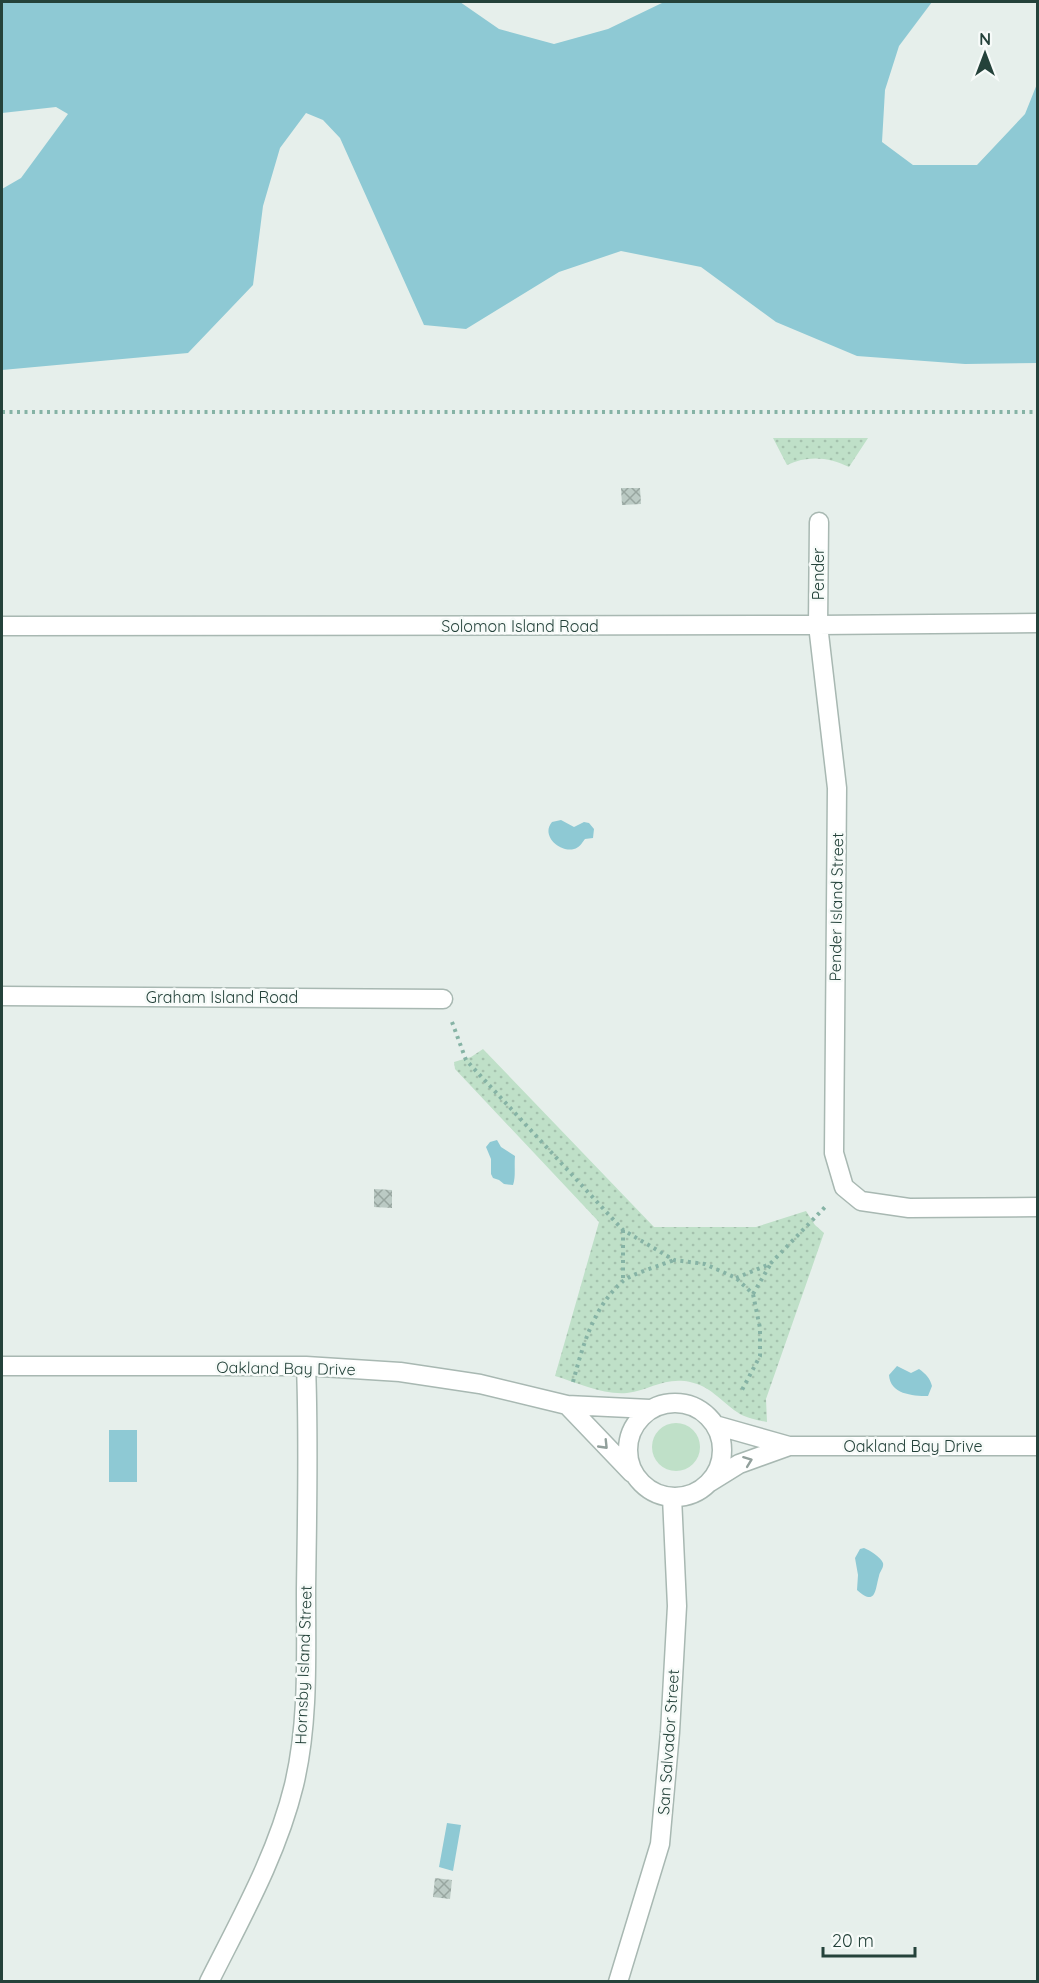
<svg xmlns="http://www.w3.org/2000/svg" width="1039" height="1983" font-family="Quicksand,sans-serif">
	<defs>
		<pattern id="park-dots" width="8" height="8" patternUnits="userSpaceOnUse" patternTransform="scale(1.5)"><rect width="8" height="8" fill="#bfe0c8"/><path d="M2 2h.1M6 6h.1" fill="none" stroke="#a4c1ad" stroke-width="1.8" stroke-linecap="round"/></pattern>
		<pattern id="building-cross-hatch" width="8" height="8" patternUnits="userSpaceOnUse" patternTransform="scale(1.5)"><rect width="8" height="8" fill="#bbcac4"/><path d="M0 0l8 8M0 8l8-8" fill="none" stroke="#98a6a0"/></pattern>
	</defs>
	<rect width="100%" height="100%" fill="#e6efeb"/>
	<path fill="url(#park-dots)" d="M773,438h95l-19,29c-19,-10 -42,-12 -62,-2z
		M483,1049l171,178h102l50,-16 9,14 9,8 -58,166 1,23c-10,-2 -22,-4 -30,-10 -16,-11 -27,-26 -47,-30 -26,-5 -39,8 -63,11 -24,2 -49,-10 -72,-17l44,-154 -144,-153 -1,-7 17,-5z"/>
	<path fill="#bfe0c8" d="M652 1447a24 24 0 1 1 48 0a24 24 0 1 1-48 0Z"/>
	<path fill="#8ec9d4" d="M2,2h458l39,27 55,15 54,-15 56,-27h268l-33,44 -14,44 -3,52 31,23h64l48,-51 12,-30v279l-72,1 -108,-8 -81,-34 -75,-55 -80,-16 -62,21 -93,57 -42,-4 -84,-187 -17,-18 -17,-7 -26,35 -17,58 -10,79 -65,68 -186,17v-181l19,-11 47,-64 -12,-7 -54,6z
		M561,820l13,7 10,-5 5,1 5,6 -1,9 -8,1c-3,4 -6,9 -11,10 -13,4 -34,-13 -22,-27z
		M497,1140l4,7 14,9c-1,10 1,20 -2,29l-9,-1 -5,-4 -6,-2 -2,-4v-15l-5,-12 4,-5z
		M897,1366l14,7 8,-4c7,5 11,9 13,17l-4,10c-16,0 -38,-2 -39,-21z
		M109,1430h28v52h-28z
		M864,1548c5,2 17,9 19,15 1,5 -3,8 -4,13 -4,14 -3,31 -22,14l1,-15 -3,-17 5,-9z
		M447,1823l14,2 -8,46 -14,-4z"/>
	<path fill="url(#building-cross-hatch)" d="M621,488h19l1,16 -19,1z
		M374,1189l18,1v18l-18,-1z
		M435,1878l17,2 -2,19 -17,-2z"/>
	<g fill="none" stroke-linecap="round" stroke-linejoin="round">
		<g stroke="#a8b8b2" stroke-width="21">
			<path id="minor" d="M819,522l-1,103 19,163 -3,365 10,34 17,14 48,7 129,-1
				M2,626l816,-1 220,-2
				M2,996l441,3
				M2,1366h304l94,6 80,12 87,21 83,4
				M628 1450a47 47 0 1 1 94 0a47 47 0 1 1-94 0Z
				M567,1405l65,68
				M715,1425l74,21h249
				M710,1482l29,-18 50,-18
				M209,1982c32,-64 68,-127 85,-197 15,-63 12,-130 12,-195 1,-75 3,-149 0,-224
				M618,1982l42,-138 10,-112 7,-126 -5,-109"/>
		</g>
		<path stroke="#86b3a5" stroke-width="4" stroke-dasharray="3 4.5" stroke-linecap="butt" d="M2,412h1036
			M452,1022l14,38 157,170 51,30 31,4 31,14 17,16 7,34v28l-18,34
			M623,1230v51
			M736,1278l34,-14 57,-59
			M753,1294l17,-29
			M573,1382c10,-37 20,-74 49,-100 8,-8 40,-17 52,-22"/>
		<use href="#minor" stroke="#fff" stroke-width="18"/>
	</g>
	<defs><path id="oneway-chevron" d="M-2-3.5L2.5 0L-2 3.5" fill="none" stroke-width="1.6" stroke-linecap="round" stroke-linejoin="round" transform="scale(1.5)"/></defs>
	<g stroke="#92a09c">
		<use href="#oneway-chevron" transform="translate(604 1445) rotate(46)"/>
		<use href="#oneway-chevron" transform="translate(748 1461) rotate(-21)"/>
	</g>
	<g text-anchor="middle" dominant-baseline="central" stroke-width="5" stroke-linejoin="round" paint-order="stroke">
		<g font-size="16" fill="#24423a" stroke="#f7fbf9">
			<text transform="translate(818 574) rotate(-90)">Pender</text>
			<text x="520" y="626">Solomon Island Road</text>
			<text transform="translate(836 907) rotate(-89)">Pender Island Street</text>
			<text x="222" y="997">Graham Island Road</text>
			<text transform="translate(286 1368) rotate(1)">Oakland Bay Drive</text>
			<text x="913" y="1446">Oakland Bay Drive</text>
			<text transform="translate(303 1665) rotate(-88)">Hornsby Island Street</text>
			<text transform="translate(668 1742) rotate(-86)">San Salvador Street</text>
		</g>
	</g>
	<rect width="1039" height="1983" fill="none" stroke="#24423a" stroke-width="6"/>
	<g transform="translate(985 54)" stroke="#f7fbf9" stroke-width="4.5" paint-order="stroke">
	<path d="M0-4.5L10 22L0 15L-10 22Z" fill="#24423a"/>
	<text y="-9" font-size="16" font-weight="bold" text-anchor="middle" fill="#24423a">N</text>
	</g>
	<path d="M823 1947v9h92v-9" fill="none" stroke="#24423a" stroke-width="3"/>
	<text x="832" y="1947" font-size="18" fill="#24423a" stroke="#f7fbf9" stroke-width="4.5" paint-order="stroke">20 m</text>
</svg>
